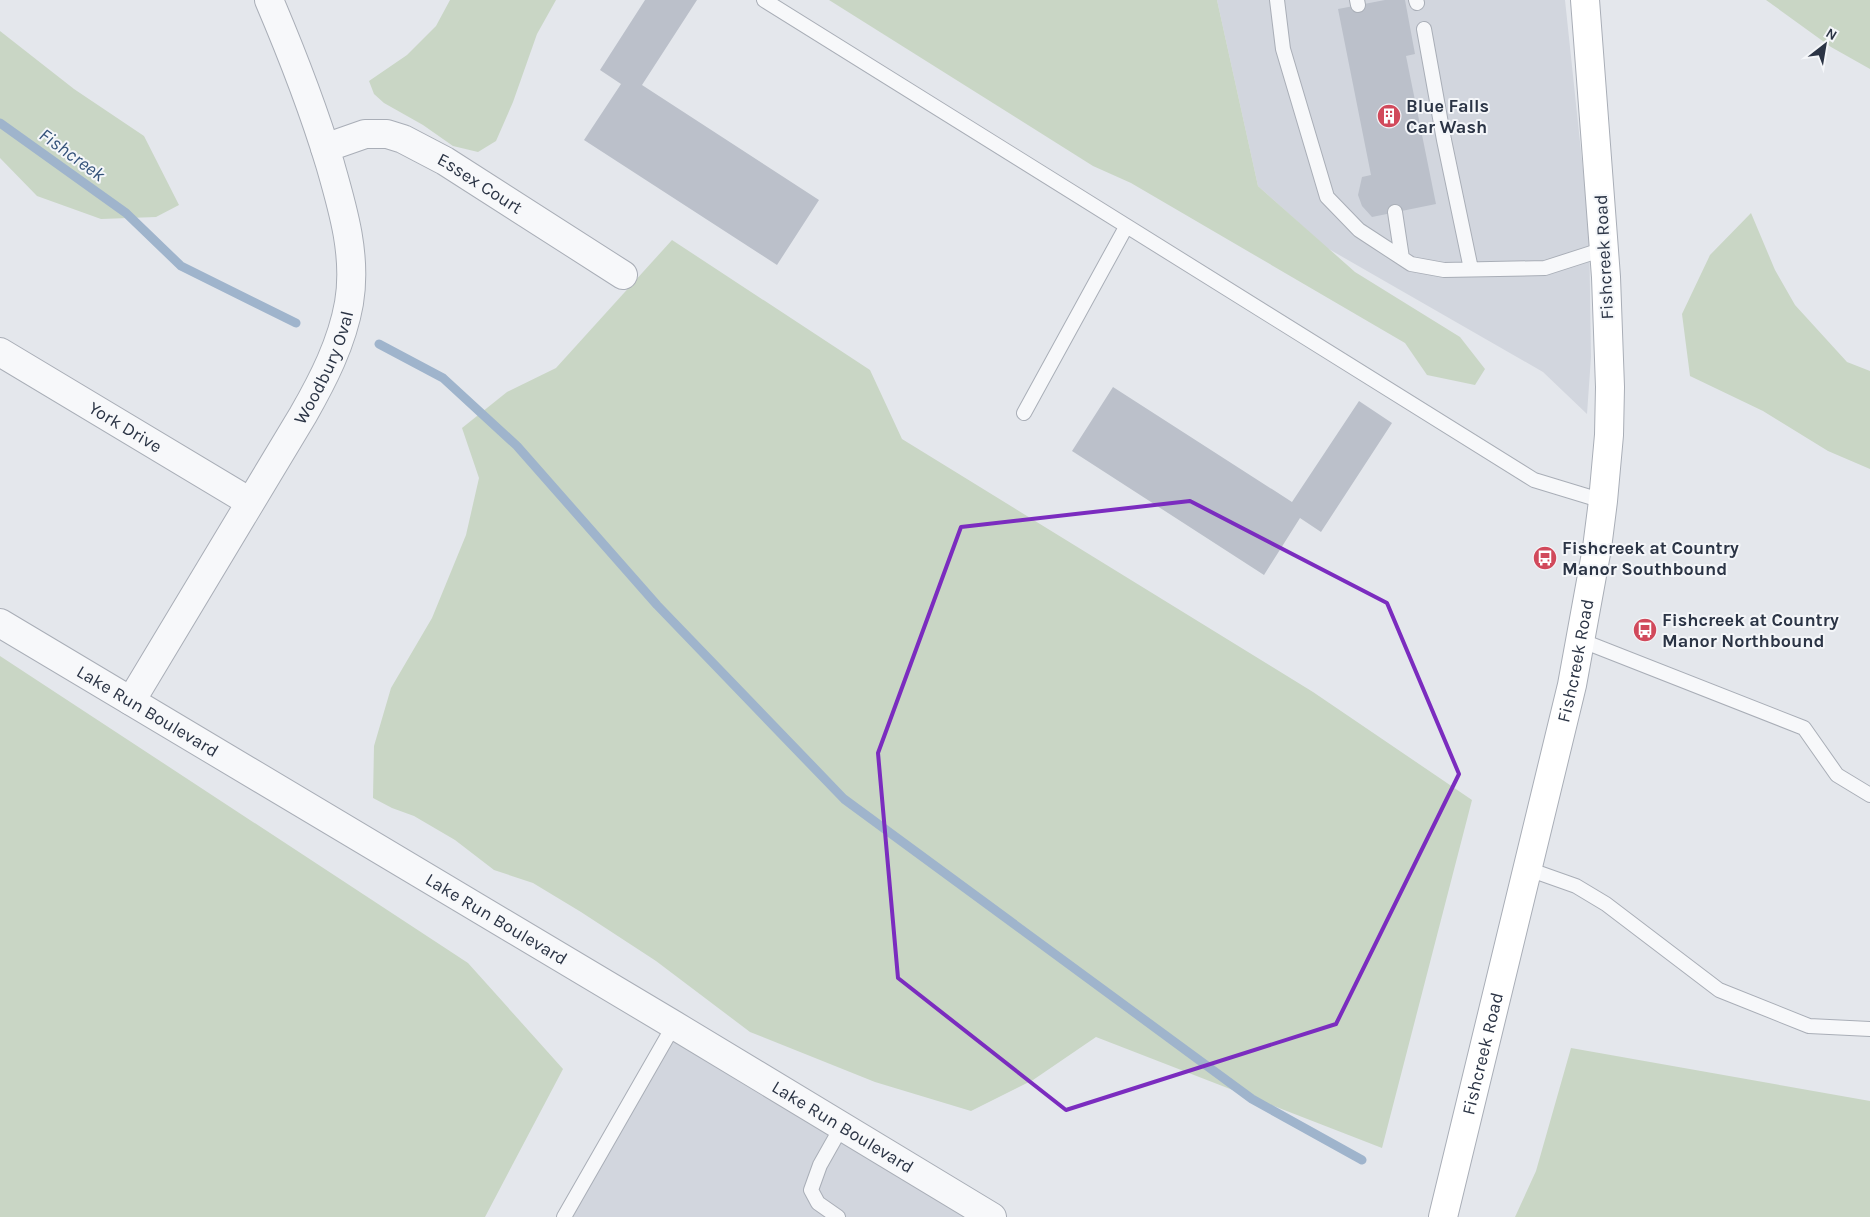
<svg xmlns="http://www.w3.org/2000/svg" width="1870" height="1217" font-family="Karla,sans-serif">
	<rect width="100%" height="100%" fill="#e4e7ec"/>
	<path fill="#d2d6de" d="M1217,0h348l24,227 2,130 -4,57 -44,-42 -216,-124 -69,-62z
		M674,1025l318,192h-428z"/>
	<path fill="#c9d6c5" d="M450,0h106l-19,34 -24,68 -17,39 -18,11 -25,-6 -30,-21 -39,-22 -10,-9 -5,-13 38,-26 29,-29z
		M829,0h388l41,186 97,86 105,65 25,32 -10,16 -48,-10 -22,-32 -274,-160 -38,-17z
		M1766,0h104v69l-39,-22z
		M0,31l74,58 70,47 35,69 -23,12 -55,2 -64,-23 -37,-38z
		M1751,213l24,57 20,35 52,57 23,9v98l-42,-18 -65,-40 -73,-35 -8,-62 28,-59z
		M672,240l198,130 32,69 411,253 159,108 -90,348 -286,-111 -63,43 -62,31 -96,-29 -125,-50 -94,-71 -75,-49 -48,-29 -39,-13 -39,-30 -41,-24 -22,-8 -19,-10 1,-52 17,-58 41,-70 34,-83 13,-57 -17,-50 45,-36 49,-24z
		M0,656l468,307 95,106 -78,148h-485z
		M1571,1048l299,53v116h-355l21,-46z"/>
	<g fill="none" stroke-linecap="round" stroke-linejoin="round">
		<path stroke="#9fb4cc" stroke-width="9" d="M0,123l126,90 55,53 115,57
			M379,344l64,34 74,68 140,159 187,194 408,300 110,61"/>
	</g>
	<path fill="#bbc0ca" d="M645,0h52l-55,85 177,115 -42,65 -193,-125 37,-56 -21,-14z
		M1385,0h20l10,54 -9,2 30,148 -64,13 -10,-11 -4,-11 4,-18 9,-2 -33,-166z
		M1113,387l179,115 67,-101 33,22 -71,109 -21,-14 -36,57 -192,-124z"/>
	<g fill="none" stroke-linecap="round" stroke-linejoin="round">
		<g stroke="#a9aeb7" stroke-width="16">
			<path id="service" d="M764,0l770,480 69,21
				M1277,0l6,49 44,148 32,33 52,34 33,6 101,-2 59,-19
				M1357,0l1,5
				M1416,0l1,3
				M1424,29l20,111 27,129
				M1395,212l7,46
				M1024,413l102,-186
				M1580,640l224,88 33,47 33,20
				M1528,869l48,17 30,18 113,86 90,36 61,3
				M564,1217l110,-192
				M838,1217l-20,-14 -7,-13 9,-25 22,-39"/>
		</g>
		<g stroke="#a9aeb7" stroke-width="30">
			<g id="minor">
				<path id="s1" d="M325,148l40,-14h22l16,5 42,22 178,114"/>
				<path id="s2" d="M0,352l250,150"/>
				<path id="s3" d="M0,623l674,402 318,192"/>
				<path id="s4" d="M131,701l172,-286c20,-35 39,-72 46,-112 8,-47 -6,-94 -19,-139 -17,-56 -38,-110 -61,-164"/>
			</g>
		</g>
		<g stroke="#a9aeb7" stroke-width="30">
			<g id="secondary">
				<path id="s5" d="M1443,1217l129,-532 25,-137 6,-47 6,-66 1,-48 -4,-110 -21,-277"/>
			</g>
		</g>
		<use href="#service" stroke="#f7f8fa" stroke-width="14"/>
		<use href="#minor" stroke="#f7f8fa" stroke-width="28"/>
		<use href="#secondary" stroke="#fff" stroke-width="28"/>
	</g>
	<path fill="none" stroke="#7b2cbf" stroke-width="4" stroke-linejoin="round" d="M1190,501l197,102 72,171 -123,250 -270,86 -168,-132 -20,-225 83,-226z"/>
	<defs>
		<g id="building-disc" transform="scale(1.25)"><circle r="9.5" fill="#d1495b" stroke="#f4f6f9"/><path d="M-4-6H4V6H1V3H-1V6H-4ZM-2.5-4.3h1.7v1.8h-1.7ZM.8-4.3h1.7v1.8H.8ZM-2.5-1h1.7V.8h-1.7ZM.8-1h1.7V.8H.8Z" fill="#fff"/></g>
		<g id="bus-disc" transform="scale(1.25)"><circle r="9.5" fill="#d1495b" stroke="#f4f6f9"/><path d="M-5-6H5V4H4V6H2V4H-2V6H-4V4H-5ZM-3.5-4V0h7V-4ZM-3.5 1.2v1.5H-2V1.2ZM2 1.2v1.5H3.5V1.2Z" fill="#fff"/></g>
	</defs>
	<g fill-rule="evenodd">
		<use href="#building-disc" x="1389" y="116"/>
		<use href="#bus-disc" x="1545" y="558"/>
		<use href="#bus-disc" x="1645" y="630"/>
	</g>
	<g text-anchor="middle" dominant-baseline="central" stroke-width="4" stroke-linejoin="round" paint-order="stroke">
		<g font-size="18" font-weight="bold" fill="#2b3445" stroke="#f4f6f9" text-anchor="start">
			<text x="1406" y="106">Blue Falls<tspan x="1406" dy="21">Car Wash</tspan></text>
			<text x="1562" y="548">Fishcreek at Country<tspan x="1562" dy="21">Manor Southbound</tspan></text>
			<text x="1662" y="620">Fishcreek at Country<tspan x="1662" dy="21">Manor Northbound</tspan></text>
		</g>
		<g font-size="18" fill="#2b3445" stroke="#f4f6f9">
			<text stroke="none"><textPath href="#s1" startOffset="170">Essex Court</textPath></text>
			<text transform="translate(1604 257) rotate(-93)">Fishcreek Road</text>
			<text stroke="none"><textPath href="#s4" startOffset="386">Woodbury Oval</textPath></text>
			<text stroke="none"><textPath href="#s2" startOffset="146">York Drive</textPath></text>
			<text stroke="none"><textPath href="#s5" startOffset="572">Fishcreek Road</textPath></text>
			<text stroke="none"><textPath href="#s3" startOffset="172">Lake Run Boulevard</textPath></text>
			<text stroke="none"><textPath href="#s3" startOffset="578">Lake Run Boulevard</textPath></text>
			<text stroke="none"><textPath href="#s5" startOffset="168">Fishcreek Road</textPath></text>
			<text stroke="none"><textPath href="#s3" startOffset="982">Lake Run Boulevard</textPath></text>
		</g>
		<g font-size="19" font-style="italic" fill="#34527a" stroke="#f4f6f9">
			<text transform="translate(72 155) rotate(36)">Fishcreek</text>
		</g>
	</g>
	<g transform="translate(1825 45) rotate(31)" stroke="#f4f6f9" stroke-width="4" paint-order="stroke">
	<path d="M0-4L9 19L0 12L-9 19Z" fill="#2b3445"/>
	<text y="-8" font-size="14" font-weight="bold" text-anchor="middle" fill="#2b3445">N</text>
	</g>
</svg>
